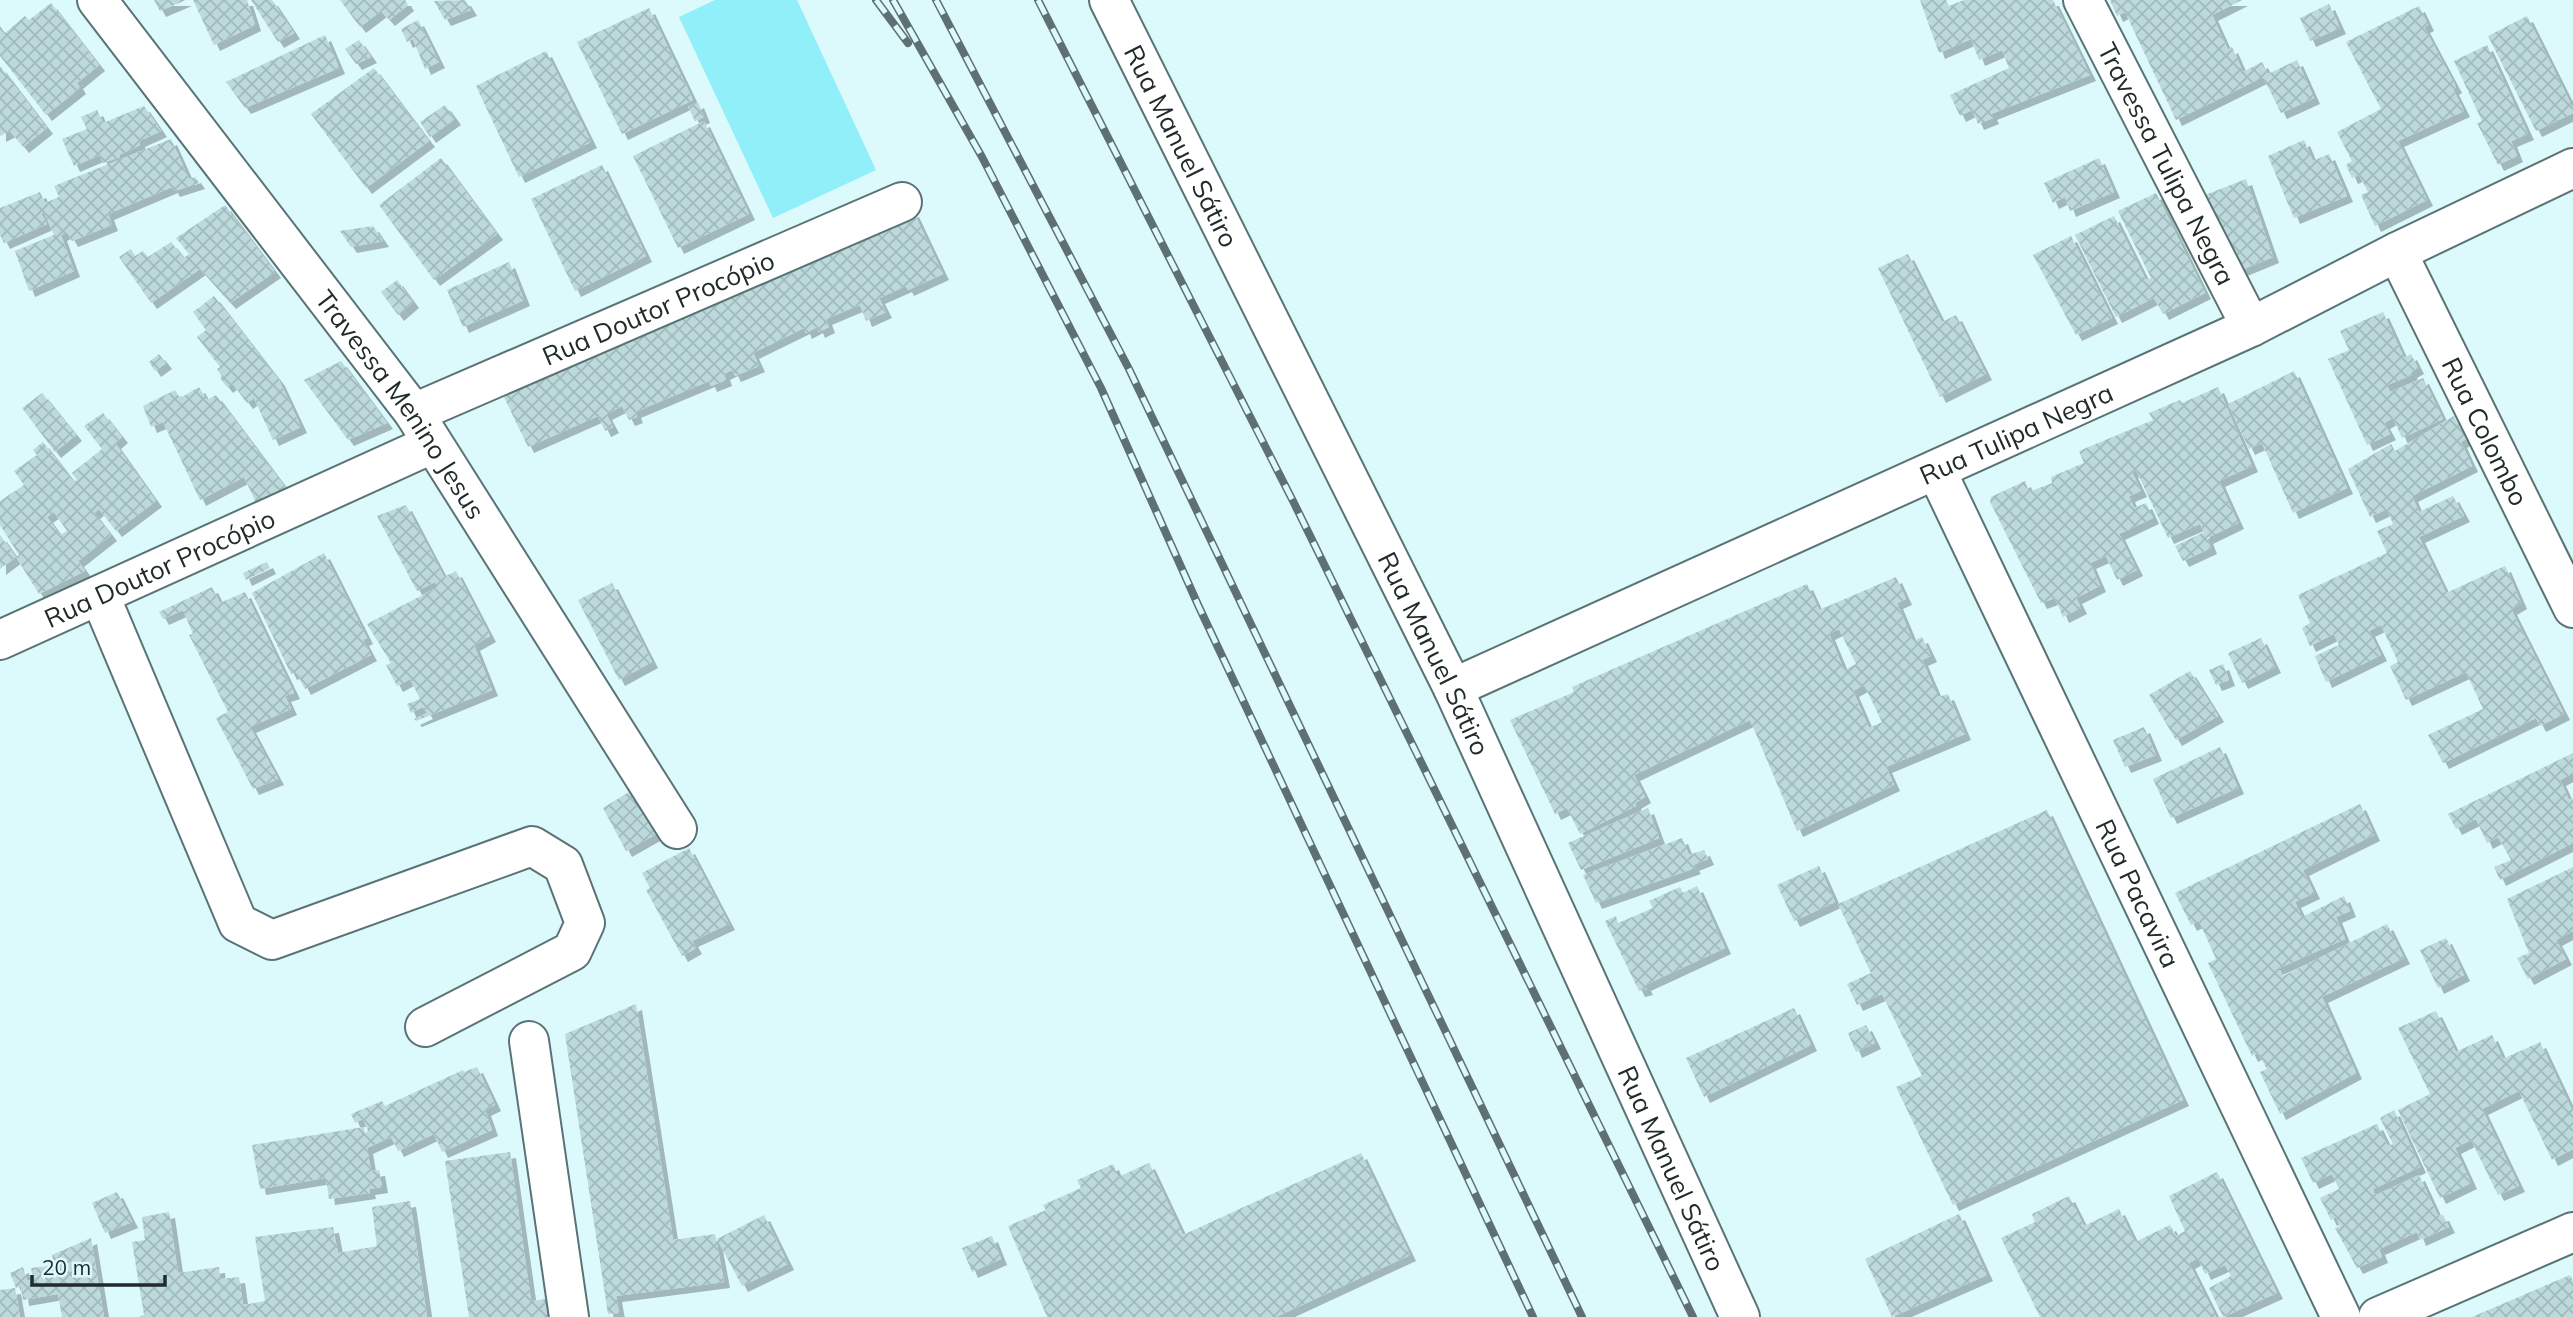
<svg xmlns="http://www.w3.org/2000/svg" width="2573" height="1317" font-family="Mulish,sans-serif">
	<defs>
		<pattern id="building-cross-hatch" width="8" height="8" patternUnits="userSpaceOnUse" patternTransform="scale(1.75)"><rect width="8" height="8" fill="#bcd9dc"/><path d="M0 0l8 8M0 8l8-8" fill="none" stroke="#a1babd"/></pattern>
		<filter id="shadow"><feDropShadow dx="6" dy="6" stdDeviation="0" flood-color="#0004"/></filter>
	</defs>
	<rect width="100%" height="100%" fill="#dcf9fc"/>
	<path fill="#90eff9" d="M715,0h82l79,170 -103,48 -94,-201z"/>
	<path fill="url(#building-cross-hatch)" fill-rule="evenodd" filter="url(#shadow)" d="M154,0h32l-26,11z
		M193,0h54l8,25 -41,20z
		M251,0h21l22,33 -16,9z
		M340,0h65l3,5 -19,15 -8,-9 -21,16z
		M465,0l6,10 -26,10 -11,-19z
		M1920,0h26l3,6 15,-6h89l37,75 -99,39 2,4 -15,6 -6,-14 -12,6 -10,-21 59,-27 -7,-18 -23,10 -8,-21 -32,14z
		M2110,0h132l-30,15 16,35 4,-3 11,25 19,-10 6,12 29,-14 17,38 -33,15 -18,-36 -87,43 -51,-108 -8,4z
		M51,3l48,62 -22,18 3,5 -34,27 -46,-59v-30l5,7 20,-17 4,4z
		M2329,4l11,24 -30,13 -10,-23z
		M2419,6l9,19 -4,2 32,60 -3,2 11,22 -66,30 29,59 -52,26 -14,-31 7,-3 -9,-17 -7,3 -6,-13 6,-4 -15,-29 44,-23 -35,-67z
		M649,8l44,92 -71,34 -45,-92z
		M2527,16l46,92v5l-37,18 -48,-95z
		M418,20l21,42 -14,7 -12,-30 -6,3 -6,-13z
		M325,35l14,33 -12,5 -82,35 -19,-26z
		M359,40l12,17 -15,7 -11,-15z
		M2487,45l41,89 -17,7 6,15 -19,9 -21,-42 5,-2 -28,-60z
		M546,51l45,91 -72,35 -43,-91z
		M0,66l47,62 -24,19 -13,-16 -10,5z
		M374,68l55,73 -63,47 -55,-74z
		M698,102l6,15 -9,4 -7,-14z
		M445,105l10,14 -25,18 -10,-15z
		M144,106l17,25 -22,10 1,4 -21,10 1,2 -17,6 -3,-8 -26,11 -12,-27 25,-10 -6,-12 16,-7 6,13z
		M704,121l45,93 -71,34 -45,-92z
		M171,139l18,40 6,-2 4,6 -25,8 -2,-4 -64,27 4,11 -40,16 -5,-9 -6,3 13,36 -45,20 -14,-40 39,-16 -10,-23 -3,1 6,11 -43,19 -4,-8v-27l40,-16 5,11 14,-6 -5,-11z
		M2304,140l9,21 16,-7 18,42 -53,22 -26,-62z
		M441,158l56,76 -63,46 -55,-75z
		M2099,158l15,34 -44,19 -5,-14 -12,6 -9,-20z
		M602,165l44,91 -71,35 -44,-92z
		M2246,179l27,78 -34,14 -34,-76z
		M2156,193l49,100 -42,21 -9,-16 -38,19 -41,-82 39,-19 32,64 5,-2 -33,-67z
		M225,205l50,67 -45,31 -30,-34 -49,34 -32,-46 12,-8 4,7 8,-5 5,6 23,-15 13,16 5,-4 -13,-16z
		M913,211l30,63 -35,16 -2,-4 -27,12 7,14 -20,9 -6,-16 -8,3 -26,11 3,8 -10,5 -2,-5 -11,6 -2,-5 -51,25 6,13 -24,10 -3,-6 -8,4 2,6 -15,6 -2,-5 -74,31 2,5 -8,3 -7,-14 -16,8 7,13 -8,4 -7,-15 -70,31 -26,-54z
		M373,226l10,15 -32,6 -11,-16z
		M2071,236l41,82 -36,17 -43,-80z
		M1908,254l34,68 14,-7 30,59 -46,23 -62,-129z
		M509,262l15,38 -61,27 -16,-37z
		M397,280l16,22 -15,13 -17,-23z
		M214,296l65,84 22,47 -28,13 -19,-42 -7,5 -15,-20 -5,4 -7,-9 2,-2 -5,-7 3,-2 -23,-30 9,-7 -13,-18z
		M2383,312l21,46 7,-4 7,14 -7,4 1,3 -25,10 3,7 33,-14 20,41 -41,19 -9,-20 -9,5 6,11 -23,11 -39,-86 21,-9 -9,-19z
		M159,354l7,9 -11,8 -6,-9z
		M341,361l46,62 -39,17 -44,-60z
		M2294,371l53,117 -54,25 -31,-70 -13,6 -21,-45z
		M199,387l8,13 9,-5 72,96 -31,14 -13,-28 -44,23 -37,-78 -12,5 -8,-21 32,-16 5,8z
		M2218,387l34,79 -33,15 19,42 -31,15 4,10 -28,13 -8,-15 29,-14 -4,-8 -32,14 -32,-68 -4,2 9,19 -12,5 5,12 12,-5 7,15 -34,16 18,36 -20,10 -11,-24 -16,7 10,23 -24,12 5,10 -18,9 -8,-19 -14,5 -51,-101 1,-5 34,-16 4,11 23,-9 -1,-6 33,-14 -5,-12 74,-31 -4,-7 31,-13 2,3z
		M42,393l34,42 -21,17 -33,-44z
		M103,413l19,24 -7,6 41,58 -40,30 -17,-22 -5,4 17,22 -33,26 7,10 -46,23 -23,-37 -16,12v-34l16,22 3,-2 -19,-30v-24l24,-16 -10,-14 23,-16 -4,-5 10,-8 31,40 3,-2 -5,-7 30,-24 -18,-23zM54,512l13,19 -7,4 -13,-18z
		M2454,416l12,23 -5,3 11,24 -60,30 7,16 34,-16 11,20 -45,21 27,56 59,-27 16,37 -10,6 53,105 -24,12 -4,-8 -93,45 -15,-28 55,-26 -17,-37 -60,28 -16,-34 8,-4 -17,-37 -12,6 12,24 -55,27 -11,-26 24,-11 -5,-11 -24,12 -8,-18 8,-5 -12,-28 89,-42 -10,-22 16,-7 -6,-15 -17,8 -22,-48 43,-25 4,7z
		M406,505l38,72 12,-6 34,65 -16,9 18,45 -76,31 -2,-2 13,-6 -4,-6 -12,6 -4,-9 13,-5 -10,-20 -13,7 -11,-21 5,-2 -24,-39 71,-37 -3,-5 -18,9 -40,-75z
		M324,553l43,85 -4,2 8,15 -66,34 -9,-17 -5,2 -39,-81z
		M267,562l3,6 -24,12 -3,-7z
		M1896,577l10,22 -9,4 16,38 9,-4 9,19 -9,4 16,37 10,-3 17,40 -79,33 8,18 -97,46 -47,-111 -116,55 11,22 -10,6 1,3 -56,28 -13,-26 -12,6 -45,-94 64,-28 -2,-5 235,-103 12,26zM1839,629l17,35 -12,6 -15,-36zM1864,685l18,37 -13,6 -16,-37z
		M612,583l40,79 -33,18 -41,-80z
		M212,587l8,16 25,-11 49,101 -9,3 6,13 -41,18 28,52 -25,10 -37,-71 12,-6 -39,-77 4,-1 -10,-24 -20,9 -4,-7z
		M2261,638l14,29 -33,16 -14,-30z
		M2223,664l6,16 -13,5 -7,-15z
		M2190,671l28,45 -42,24 -27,-45z
		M2144,727l12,28 -31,12 -12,-27z
		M2220,747l18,41 -67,30 -18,-39z
		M2573,753v20l-13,7 9,20 4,-2v45l-73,37 -6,-13 17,-7 -13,-23 -11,6 -11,-24 -20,10 -8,-15z
		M632,790l24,44 -30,17 -23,-43z
		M2360,804l14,31 -71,35 11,23 -19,9 7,15 42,-21 6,15 -14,6 9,22 -73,32 8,-1 3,6 104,-52 17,34 -82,39 34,76 -76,41 -20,-42 7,-3 -9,-16 -6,3 -44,-93 8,-4 -17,-38 -8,4 -16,-32z
		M1648,808l11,30 -78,32 -13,-27z
		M2047,810l136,290 -230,105 -57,-118 26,-11 -40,-82 -25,11 -10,-21 24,-11 -33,-69z
		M1682,838l7,17 15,-5 4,9 -15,6 2,3 -99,35 -13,-28z
		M689,848l40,76 -37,17 4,7 -14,8 -36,-66 4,-2 -8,-15z
		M1819,866l16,36 -41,19 -17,-36z
		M2573,867v64l-17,9 10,19 -38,20 -11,-21 12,-5 -22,-54z
		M1697,886l28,62 -80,37 2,4 -8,2 -34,-70 11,-5 2,7 35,-15 -4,-7 31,-14 3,6z
		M2446,938l18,37 -26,13 -18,-38z
		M636,1004l37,236 42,-6 9,48 -108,14 3,17 -11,1 -43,-280z
		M1794,1008l17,37 -107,52 -18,-39z
		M2436,1011l20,41 36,-17 11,24 37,-17 33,70v37l-21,11 -33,-69 -37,18 37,77 -21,9 -27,-55 -16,8 16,35 -31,15 -42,-88 32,-16 -32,-66z
		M1866,1025l9,18 -19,9 -8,-19z
		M477,1067l18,38 -10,5 7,20 -50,22 -8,-18 -36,17 -7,-14 -24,11 4,23 8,-1 3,17 -13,2 1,4 -41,6 -3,-21 -66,11 -8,-44 112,-18 1,7 3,-3 -5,-12 -8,4 -4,-9 31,-13 3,5 78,-36 1,2z
		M2394,1110l26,57 -47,22 1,4 2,2 43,-20 19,41 5,-1 6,12 -29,13 -3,-8 -38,17 3,8 -25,11 -22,-40 5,-2 -4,-9 -5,3 -11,-22 19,-9 -7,-15 -19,9 -12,-25 76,-34 11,22 5,-2 -13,-26z
		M510,1152l21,149 16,-2 2,18h-80l-24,-156z
		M1361,1153l49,102 -134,62h-229l-39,-91 38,-16 -3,-5 38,-17 -4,-8 36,-16 5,13 31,-14 34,72z
		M2217,1172l60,121 -54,24 -14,-29 22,-12 -6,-11 -20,9 -7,-16 -9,5 27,54h-176l-39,-79 34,-16 -3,-8 37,-18 15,30 35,-17 16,33 35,-17 6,11 9,-5 -16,-35z
		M117,1192l15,30 -27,11 -13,-30z
		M410,1201l17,116h-288l5,-2 -12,-73 13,-2 -3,-23 27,-5 9,61 41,-6 1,12 19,-2 4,28 22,-4 -10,-64 78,-10 5,26 39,-7 -5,-39z
		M1959,1214l28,61 -95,42 -27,-58z
		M764,1215l24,49 -46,22 -25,-47z
		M992,1236l9,23 -29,13 -10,-24z
		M91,1238l13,79h-42l-4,-23 -35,6 -2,-14 -5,2 -6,-15 13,-6 4,14 6,-2 -2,-11 23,-3 -2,-10z
		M2570,1275l3,6v36h-101z
		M15,1288l5,29h-20v-27z"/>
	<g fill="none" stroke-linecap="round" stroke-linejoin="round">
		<g stroke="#597376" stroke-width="42">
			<g id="street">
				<path id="s1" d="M97,0l317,413 263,416"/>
				<path id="s2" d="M1109,0l344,688 287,629"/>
				<path id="s3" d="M2083,0l168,327"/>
				<path id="s4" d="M2397,252l176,356"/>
				<path id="s5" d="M414,413l488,-211"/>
				<path id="s6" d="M1936,470l405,847"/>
				<path d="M100,596l138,327 34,17 260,-94 31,19 22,58 -13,28 -147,76"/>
				<path id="s7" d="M0,640l432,-196"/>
				<path id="s8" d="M1453,688l798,-361 146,-75 176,-84"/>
				<path d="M529,1041l40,276"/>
				<path d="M2378,1317l195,-85"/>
			</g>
		</g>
		<use href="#street" stroke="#fff" stroke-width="38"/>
		<g stroke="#5f7072" stroke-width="8">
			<path id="rail" d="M876,0l32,43
				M893,0l89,157 119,231 98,219 334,710
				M936,0l193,369 453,948
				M1038,0l256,503 399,814"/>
		</g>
		<use href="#rail" stroke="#dcf9fc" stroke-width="5" stroke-dasharray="16" stroke-linecap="butt"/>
	</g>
	<g text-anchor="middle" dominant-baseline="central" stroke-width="6" stroke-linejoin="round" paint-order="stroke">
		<g font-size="26" fill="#202b2c" stroke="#dcf9fc">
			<text stroke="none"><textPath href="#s2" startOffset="163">Rua Manuel Sátiro</textPath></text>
			<text stroke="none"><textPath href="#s3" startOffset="184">Travessa Tulipa Negra</textPath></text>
			<text stroke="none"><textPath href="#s5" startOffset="266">Rua Doutor Procópio</textPath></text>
			<text stroke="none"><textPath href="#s1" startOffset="506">Travessa Menino Jesus</textPath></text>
			<text stroke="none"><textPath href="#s4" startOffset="200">Rua Colombo</textPath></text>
			<text stroke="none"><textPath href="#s8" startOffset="618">Rua Tulipa Negra</textPath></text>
			<text stroke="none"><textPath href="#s7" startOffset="175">Rua Doutor Procópio</textPath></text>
			<text stroke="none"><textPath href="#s2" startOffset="730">Rua Manuel Sátiro</textPath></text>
			<text stroke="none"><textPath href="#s6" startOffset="469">Rua Pacavira</textPath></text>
			<text stroke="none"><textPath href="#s2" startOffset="1297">Rua Manuel Sátiro</textPath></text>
		</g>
	</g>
	<path d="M32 1275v10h133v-10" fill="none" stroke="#202b2c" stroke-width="3.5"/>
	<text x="42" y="1275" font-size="21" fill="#202b2c" stroke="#dcf9fc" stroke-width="5" paint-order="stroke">20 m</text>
</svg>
